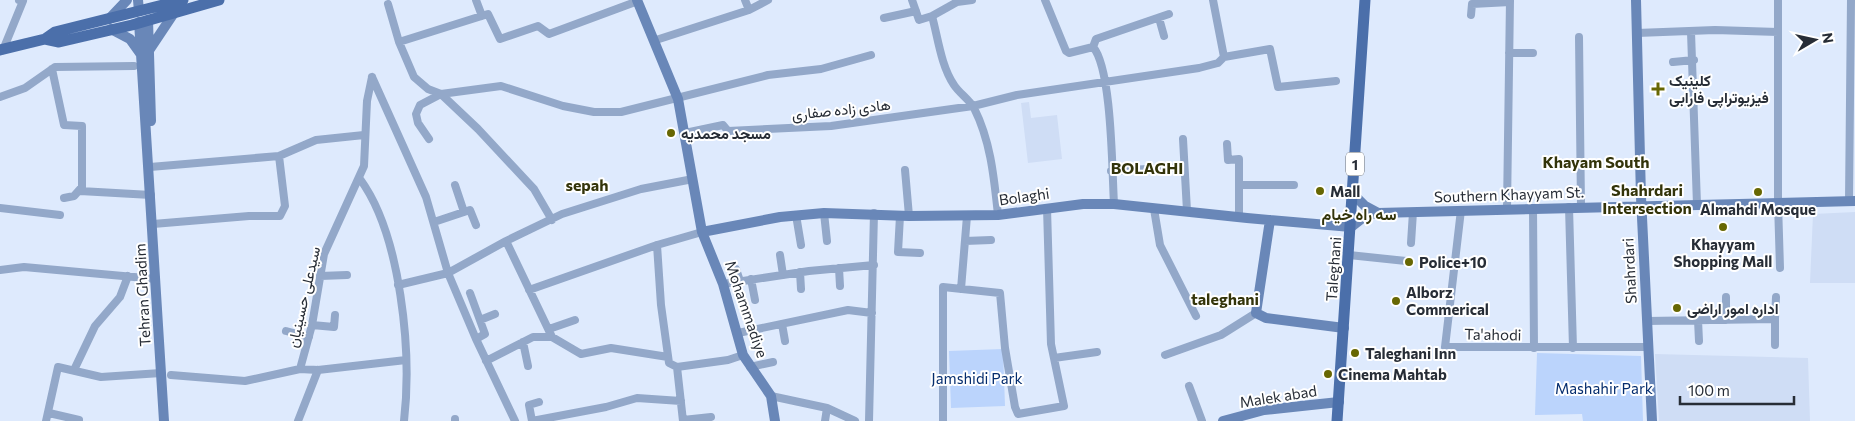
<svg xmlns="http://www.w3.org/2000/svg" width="1855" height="421" font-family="Commissioner,Vazirmatn,sans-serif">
	<rect width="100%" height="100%" fill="#deeafd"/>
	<path fill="#cfddf5" d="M1029,102l2,16 26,-3 5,44 -34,4 -7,-60z
		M1855,212v71h-45l3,-69z
		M1655,354l153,4 2,63h-151z"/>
	<path fill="#bbd4fc" d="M1003,349l2,57 -54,2 -2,-57z
		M1537,353l104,3 2,65h-60l-1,-7 -47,1z"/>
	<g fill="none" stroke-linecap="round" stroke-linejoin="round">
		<path stroke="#93a8c9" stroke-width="8" d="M476,0l6,16
			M745,0l4,10
			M912,0l7,20 13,-4c6,22 9,50 22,69 5,8 15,14 20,23 17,34 20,70 24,107
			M1045,0l21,51 3,2 24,-6
			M1213,0l11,57
			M1778,0v203l2,65
			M388,4l11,38 15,35 14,12 13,5 37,35 56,60 18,31
			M1471,15l1,-11 38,-2
			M932,16l25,-14 15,-2
			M884,18l32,-7
			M1159,18l5,18
			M1691,32l6,173
			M1637,33l78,-3 63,2
			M1579,37l2,170
			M656,40l93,-30 19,-10
			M399,42l89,-28 12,25 38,-13 11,8 89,-33
			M1093,47c19,21 19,125 21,157
			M1093,47l3,-8 73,-25
			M3,50l20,-49 -4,-1
			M1509,53h24
			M1224,57l46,-8 8,38 58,-6
			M1673,62l21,-2
			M52,69l12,56 18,1v61l-8,9 -10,2
			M372,77l54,120 22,76 -50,12
			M0,97l25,-9 30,-21 79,-1
			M685,133l38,-8 5,6 103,-5 142,-20 44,-11 182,-27 19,-5 6,-6
			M429,139l-11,-16 -2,-9 4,-9 21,-11 60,-8 62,20 31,6h27l147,-37 53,-6 50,-14
			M1183,139l4,72
			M1227,144l1,16 11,-1v58
			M150,167l129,-11 37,-16 48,-5
			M905,170l4,46
			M1111,171l73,-4
			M360,179c41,56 52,173 44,242
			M455,185l9,27
			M1239,185h55
			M80,191l71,4
			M1849,201l2,-201
			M1569,207l4,141
			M0,208l60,7
			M1507,208l3,-208
			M1533,208l1,140
			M1154,209l6,36 36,71
			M1461,210l-16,137h203
			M824,213l3,28
			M796,215l5,30
			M900,216l-2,36 22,1
			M434,222l36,-12 6,15
			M153,224l96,-8h31l5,-10 -6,-50
			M506,241l46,96 29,17 30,-6 57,9
			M965,241l26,-1
			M1411,243l2,-31
			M657,245l4,60 8,58 8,4
			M780,255l3,20
			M1349,255l57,6
			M839,268l1,18
			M736,269l4,12
			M0,270l24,-3 132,12
			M800,272l1,17
			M320,276l27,-1
			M751,279l4,21
			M723,284l86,-13 65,-6
			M961,289l6,-73
			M529,290l128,-45 45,-13
			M470,293l15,41 -9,5
			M1726,297v23
			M1775,319l1,-22
			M480,320l15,-6
			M1698,320l1,21
			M1647,321l128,-2v26
			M782,324l3,17
			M312,325l22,2 1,-12
			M549,329l26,-9
			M286,331l23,6
			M738,333l110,-23 24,3
			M523,342l5,24
			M1165,355l56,-20 35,-22
			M1054,358l43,-6
			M486,361l47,-24h19
			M677,367l51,-7 15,-5
			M677,367l6,54
			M750,367l23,-5
			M300,369l18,1 88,-10
			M74,370l21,-44 25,-29 8,-21
			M171,375l74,6 55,-12 12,-44 12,-71 40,-88 3,-65 5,-24
			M1189,386l13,35
			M771,396l56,12 28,13
			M49,413l30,7
			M455,419v2
			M683,420l28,-3
			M46,421l12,-54 43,10 60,-4
			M298,421l20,-51
			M515,421l-39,-82 -28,-66 58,-32 56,-27 79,-25 52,-10
			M532,421l74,-14 31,-9 44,3
			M532,421l-3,-16 10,-3
			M825,421l2,-13
			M869,421l5,-208
			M943,421v-134l57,6 5,55 10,59 3,7 46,-8 -13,-62 -4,-136"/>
		<path stroke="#6987b8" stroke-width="10" d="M138,0l1,11
			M637,0l41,99 24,133 21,52 20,71 28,41 4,25
			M1636,0l5,197 11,224
			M109,19l18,-19
			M148,20l3,101
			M139,22l25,399
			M111,29l19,10 10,14
			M150,49l24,-36
			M1353,194l12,12 13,7
			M1270,220l-14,93 10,5 78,10
			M702,232l78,-15 44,-4 85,3 89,-1 85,-11h31l133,14 104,9 14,-11 13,-3 477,-12
			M1223,421l41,-11 75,-8"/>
		<path stroke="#4b6faa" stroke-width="11" d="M45,39l14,3 73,-17 87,-25
			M0,50l45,-11 10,-7 128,-32
			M1337,421l28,-421"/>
	</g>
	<g fill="#676703" stroke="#fff" stroke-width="2">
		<path d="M1655.5 81.5h5v5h5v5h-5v5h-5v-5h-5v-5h5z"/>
		<circle cx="671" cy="133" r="5"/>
		<circle cx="1320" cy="191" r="5"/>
		<circle cx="1758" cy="192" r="5"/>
		<circle cx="1723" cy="227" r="5"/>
		<circle cx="1409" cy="262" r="5"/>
		<circle cx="1396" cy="301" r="5"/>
		<circle cx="1677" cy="308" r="5"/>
		<circle cx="1355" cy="353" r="5"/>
		<circle cx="1328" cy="374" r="5"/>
	</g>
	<g text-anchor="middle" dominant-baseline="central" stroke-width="4" stroke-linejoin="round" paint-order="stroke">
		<rect fill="#fff" stroke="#686c72" stroke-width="1" x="1346" y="152.5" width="18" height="23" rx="4"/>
		<g font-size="14" font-weight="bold" fill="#272d36">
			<text x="1355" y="164">1</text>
		</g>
		<g font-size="15" font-weight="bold" fill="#272d36" stroke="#fff" text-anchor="start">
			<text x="1669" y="80">کلینیک<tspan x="1669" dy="17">فیزیوتراپی فارابی</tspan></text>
			<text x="681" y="133">مسجد محمدیه</text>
			<text x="1330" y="191">Mall</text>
			<text x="1758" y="209" text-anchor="middle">Almahdi Mosque</text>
			<text x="1723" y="244" text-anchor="middle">Khayyam<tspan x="1723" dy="17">Shopping Mall</tspan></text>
			<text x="1419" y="262">Police+10</text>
			<text x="1406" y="292">Alborz<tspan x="1406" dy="17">Commerical</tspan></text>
			<text x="1687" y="308">اداره امور اراضی</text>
			<text x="1365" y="353">Taleghani Inn</text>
			<text x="1338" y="374">Cinema Mahtab</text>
		</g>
		<g font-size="15" fill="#272d36" stroke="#fff">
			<text transform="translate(841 109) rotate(-6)">هادی زاده صفاری</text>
			<text transform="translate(1509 194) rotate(-2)">Southern Khayyam St.</text>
			<text transform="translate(1024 196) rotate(-8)">Bolaghi</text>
			<text transform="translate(1333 269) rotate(-86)">Taleghani</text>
			<text transform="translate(1629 271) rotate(-93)">Shahrdari</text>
			<text transform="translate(142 295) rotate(-93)">Tehran Ghadim</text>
			<text transform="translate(303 297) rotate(-77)">سیدعلی حسینیان</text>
			<text transform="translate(747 309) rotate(71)">Mohammadiye</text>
			<text transform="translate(1493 334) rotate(1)">Ta'ahodi</text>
			<text transform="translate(1278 396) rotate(-9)">Malek abad</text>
		</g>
		<g font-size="15" fill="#042c6d" stroke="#fff">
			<text x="977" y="378">Jamshidi Park</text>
			<text x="1604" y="388">Mashahir Park</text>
		</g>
		<g font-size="16" font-weight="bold" fill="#33340a" stroke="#fff">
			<text x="1596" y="161">Khayam South</text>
			<text x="1147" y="167">BOLAGHI</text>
			<text x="587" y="184">sepah</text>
			<text x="1647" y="189">Shahrdari<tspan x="1647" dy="18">Intersection</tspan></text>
			<text x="1359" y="213">سه راه خیام</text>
			<text x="1225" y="298">taleghani</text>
		</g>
	</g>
	<g transform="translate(1815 40) rotate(81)" stroke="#ffffff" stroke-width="4" paint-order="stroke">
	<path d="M0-4L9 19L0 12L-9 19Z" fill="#272d36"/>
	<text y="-8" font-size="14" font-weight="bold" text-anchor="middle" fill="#272d36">N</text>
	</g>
	<path d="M1680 396v8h114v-8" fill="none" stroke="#272d36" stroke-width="2.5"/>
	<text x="1688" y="396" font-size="15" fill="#272d36" stroke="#ffffff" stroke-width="4" paint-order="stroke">100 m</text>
</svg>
